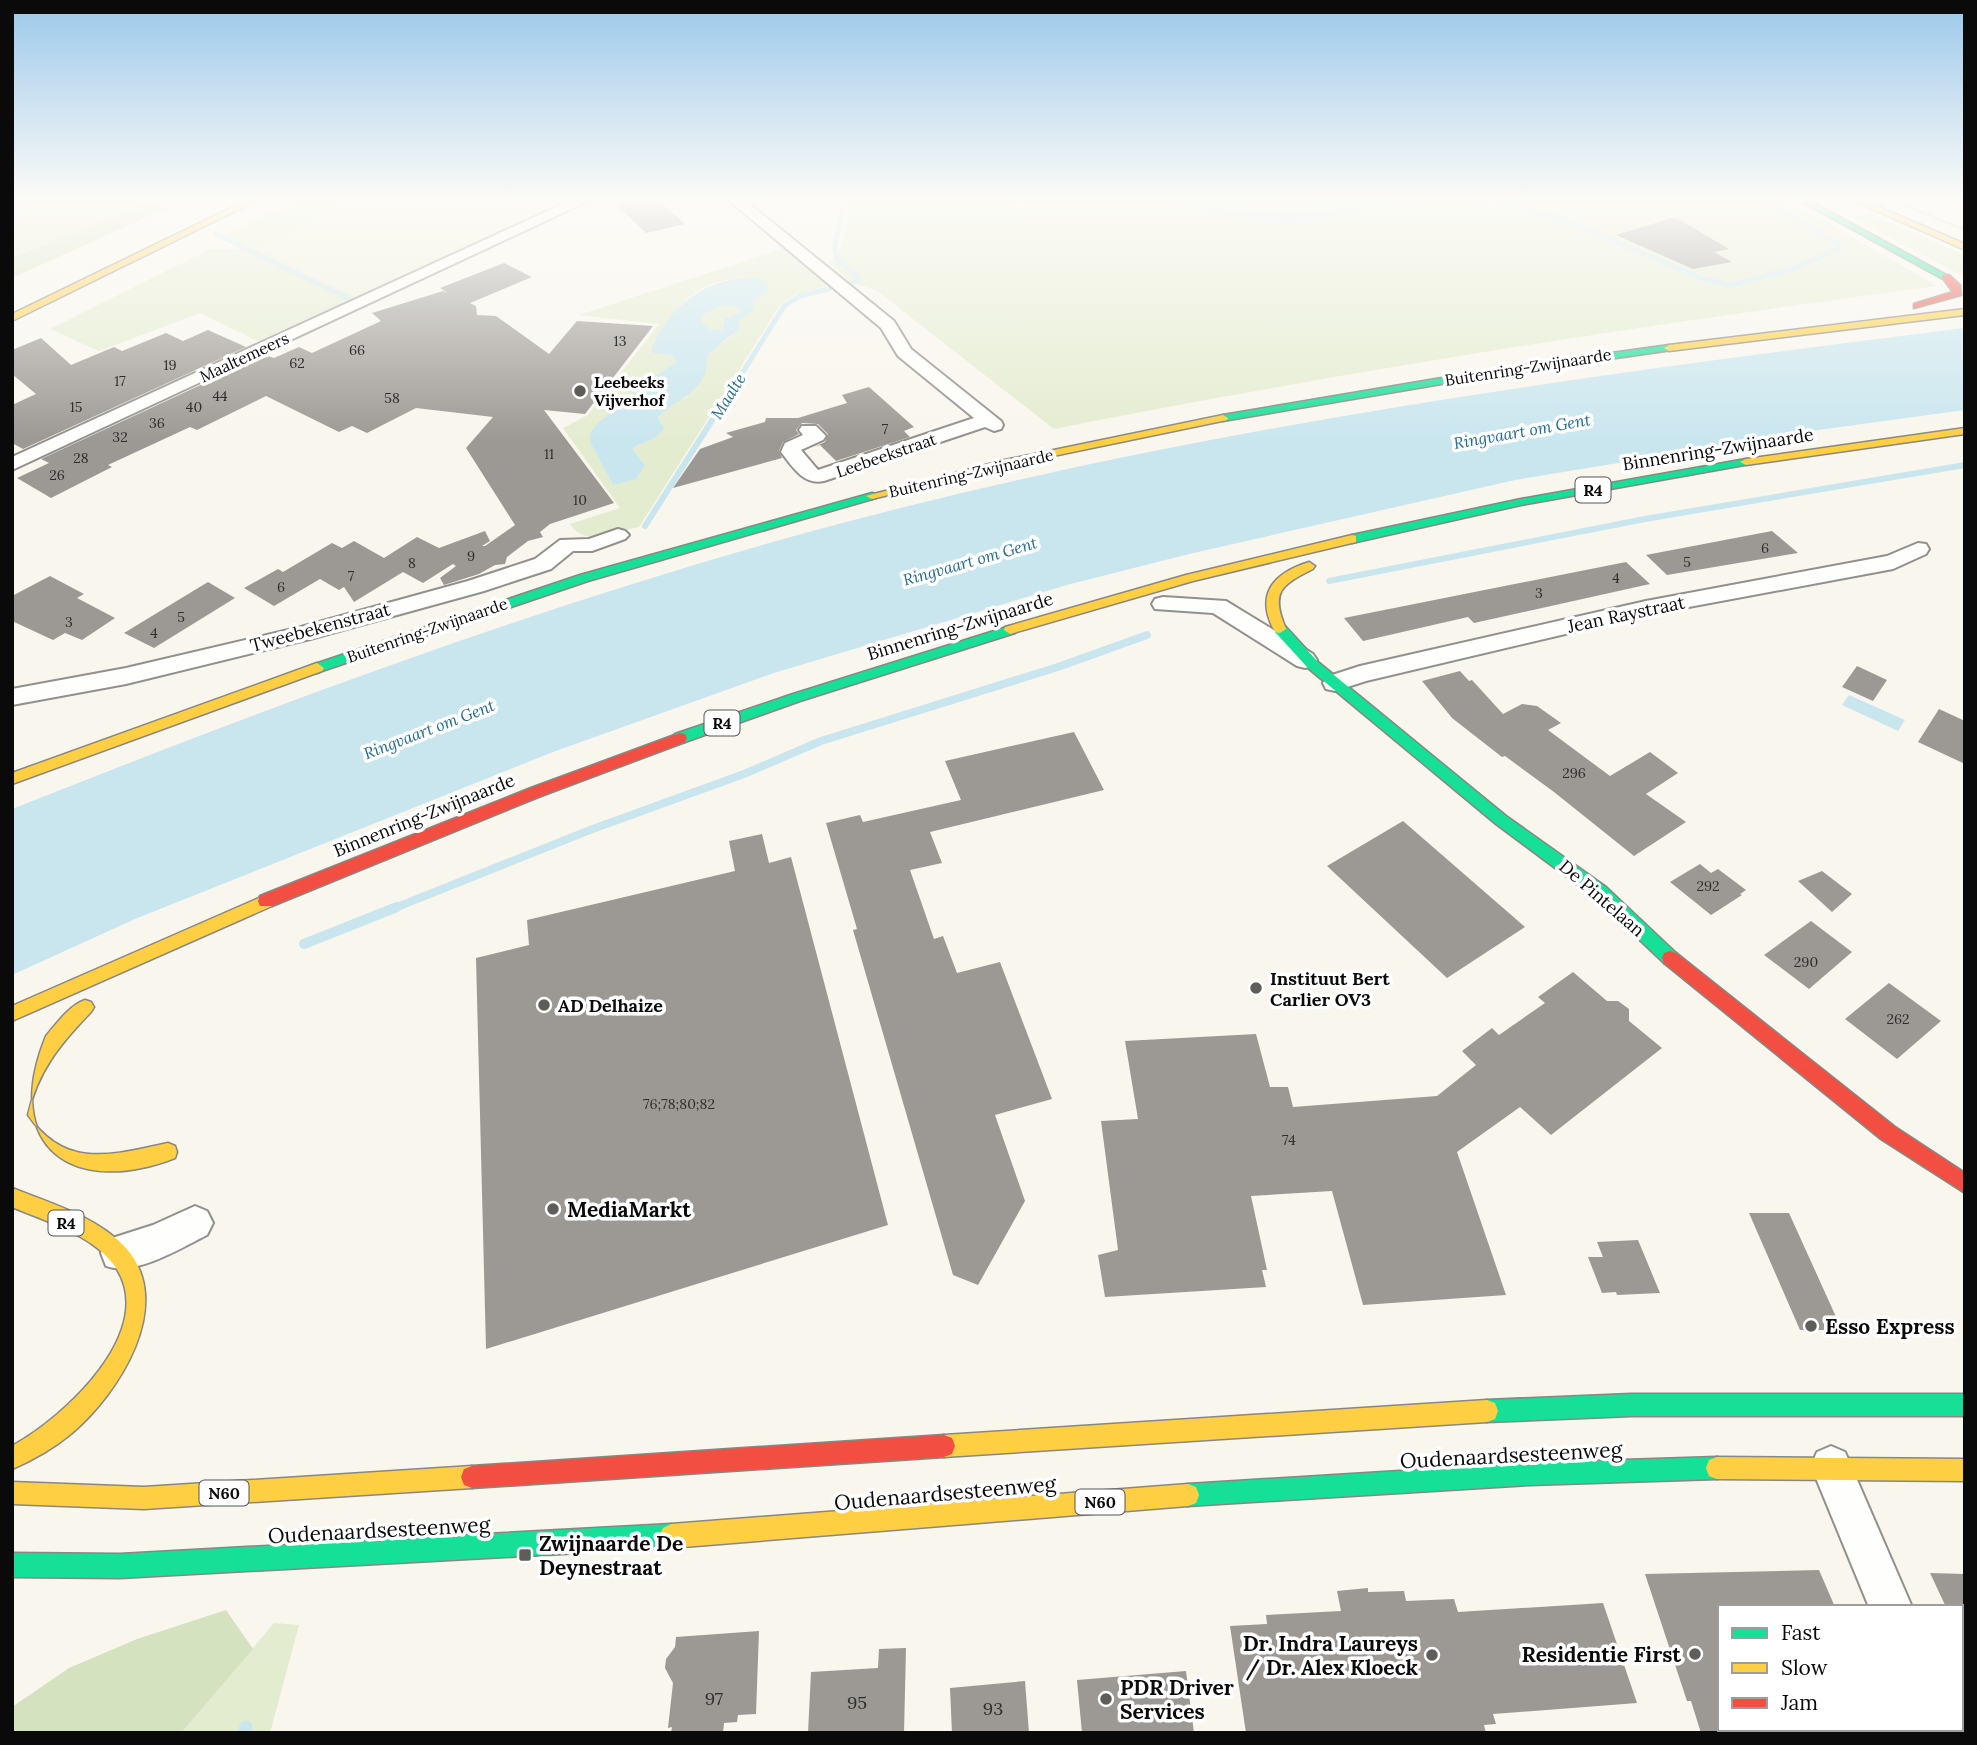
<svg xmlns="http://www.w3.org/2000/svg" width="1977" height="1745" font-family="Lora,serif">
	<rect width="100%" height="100%" fill="#f9f6ee"/>
	<path fill="#e4ecd0" fill-rule="evenodd" d="M12,197h99l25,12 -124,49z
		M301,197h59l-104,52 100,48 -96,45 -60,-29 -101,38 -49,-22 160,-80h43l-28,-14z
		M845,197h938l154,89c-296,39 -590,85 -883,143l-178,-139 -25,-8 -22,-19c15,-14 23,-47 16,-66z
		M1869,214l96,41v22l-114,-60z
		M785,248l44,37 -34,10 -15,10 -141,222c-23,4 -53,22 -69,-3l50,-16 -57,-80 25,-13 71,-91 -80,-9zM755,277l12,14 -15,11 -2,10 -11,9v9l-31,24 -22,43 -13,6 -15,15 4,6 -7,14 -21,9 -1,3 12,15 -32,20 -23,-43 10,-21 28,-21 17,-17 32,-22 -6,-6 -18,-2c20,-50 44,-75 102,-76z
		M721,306h13l8,6 -16,7 -3,10 -11,1 -11,-8 2,-7z
		M274,1623l25,2 -29,108h-89z"/>
	<path fill="#d5e2bf" d="M111,197h37l19,11 -155,70v-20l123,-49z
		M226,1610l27,39 -72,84h-169v-26l57,-39 68,-29z"/>
	<path fill="#edf0da" d="M360,197h213l-217,100 -101,-48z"/>
	<path fill="#c9e6ef" fill-rule="evenodd" d="M1142,197h106l-5,3 21,7 68,-5 6,-5h160l58,17 41,16 -9,3c-40,-13 -81,-30 -123,-33 -53,-4 -103,13 -154,19 -49,5 -121,-8 -169,-22z
		M755,277l13,6 -1,8 -15,11 2,7 -15,12v10c-13,5 -19,16 -31,23 -2,7 -1,16 -4,22 -10,21 -32,25 -46,42l6,10 -9,10 -21,9 -1,3 12,15 -9,14 -23,6 -23,-43 1,-10 9,-11 28,-21 17,-17 32,-22 -6,-6 -19,-2v-5c18,-44 55,-70 103,-71zM721,306h13l8,6 -17,7 -2,10 -11,1 -11,-8 2,-7z
		M1965,328v82l-147,20 -303,50 -326,74 -122,31 -293,88 -221,79 -418,167 -123,56v-166c272,-108 551,-212 834,-287 367,-97 743,-147 1119,-194z
		M1849,695l56,25 -7,11 -56,-26z"/>
	<g fill="none" stroke-linecap="round" stroke-linejoin="round">
		<path stroke="#c9e6ef" stroke-width="5" d="M149,197l18,11
			M843,197c2,17 -13,49 -6,61 4,7 14,13 21,18l-1,5 -8,3
			M1593,232l110,47 28,6 61,-16 46,-20 -1,-6 -77,-46
			M216,234l133,65
			M736,383l48,-77 16,-10 29,-7"/>
		<path stroke="#c9e6ef" stroke-width="6" d="M645,526l92,-145
			M1329,581l316,-62 320,-54"/>
		<path stroke="#c9e6ef" stroke-width="8" d="M392,909l198,-79 154,-56 77,-33 237,-74 89,-32"/>
		<path stroke="#c9e6ef" stroke-width="10" d="M304,944l93,-37"/>
		<path stroke="#c9e6ef" stroke-width="13" d="M244,1733l2,-6"/>
	</g>
	<path fill="#9c9894" d="M609,197h46l30,27 -39,9z
		M1672,218l6,1 51,30 -15,3 18,10 -39,7 -77,-34z
		M504,263l28,14 -62,26 6,3 1,9 19,1 53,38 28,-33 76,5 -68,88 -41,-4 70,93 -64,21 -10,8 3,5 -15,4 -21,16 -2,7 -10,1 -16,9 -35,11 -4,-7 16,-12 -3,-2 3,-2 -33,21 -20,-11 -49,30 -10,-15 -5,3 -19,-11 -46,27 -30,-18 34,-19 5,3 49,-29 10,5 12,-7 30,17 33,-21 22,11 46,-17 5,10 -8,5h3l30,-21 -49,-77 27,-31 -77,-9 -49,25 -15,-7 -13,6 -73,-36 -69,34 -7,-3 -82,38 4,2 -61,31 -34,-20 32,-15 -8,-4 224,-104 9,3 25,-11 13,6 69,-32 -9,-8 71,-22 5,2 -8,-5z
		M208,330l38,17 -223,102 -11,-6v-38l24,-11 -24,-20v-24l29,-12 30,27 43,-18 8,4 44,-18 17,8z
		M869,387l45,40 -10,4 6,6 -74,24 -16,-16 -6,2 11,-5 3,-8 -10,-10 -16,-1 -6,7 3,4 -16,8 -4,9 3,7 -109,30 27,-39 33,-12 -7,-4 39,-11 1,-4h32l49,-15 -5,-8z
		M1772,531l26,22 -131,22 -21,-20z
		M1626,562l24,22 -176,39 -6,-6 -105,24 -19,-23z
		M50,576l34,18 -7,4 38,20 -33,22 -17,-7 -12,7 -41,-19v-25z
		M208,582l27,16 -81,50 -30,-15z
		M1857,666l30,14 -14,21 -31,-14z
		M1460,671l9,10 3,-1 31,34 19,-10 15,2 24,17 -13,7 62,46 40,-24 28,21 -32,21 40,28 -52,34 -80,-64 -49,-36 -3,1 -50,-39 -30,-37z
		M1939,709l26,12v43l-47,-22z
		M1074,732l30,58 -174,42 12,31 -32,7 24,69 9,-3 14,37 43,-11 52,137 -57,16 30,86 -47,84 -25,-10 -100,-345 4,-1 -31,-106 34,-8 3,7 98,-22 -16,-39z
		M1403,821l122,106 -78,51 -120,-112z
		M762,834l7,29 22,-6 97,368 -402,124 -10,-391 53,-13 -2,-25 208,-49 -6,-30z
		M1700,864l11,9 7,-4 28,21 -6,4 2,1 -31,20 -41,-33z
		M1822,871l30,23 -20,18 -34,-31z
		M1811,921l41,31 -43,37 -45,-34z
		M1573,972l34,29h11l11,8v12l33,27 -111,87 -31,-28 -63,45 49,143 -143,10 -31,-114 -81,5 16,74h-5l4,17 -161,10 -7,-42 20,-5 -17,-129 37,-2 -13,-78 131,-7 14,53h18l5,20 144,-11 39,-31 -14,-14 30,-23 7,7 46,-32 -7,-6z
		M1889,983l52,38 -44,38 -52,-40z
		M1749,1213h40l53,117h-42z
		M1638,1240l22,53 -43,2 -1,-3 -14,1 -14,-36h15l-6,-15z
		M1819,1570l16,37h-115v126h-19l-10,-32h-4l-42,-127z
		M1930,1573l35,1v33h-19z
		M1368,1588v4l36,-1 2,10 48,-2 4,13 145,-9 34,100 -144,11 3,10 -12,1 2,8h-240l-16,-107 37,-2 -1,-9 75,-4 -4,-20z
		M759,1631l-3,83 -18,1 -1,7 -13,1 -1,10h-52l1,-6 -4,1 5,-45 -8,-15 1,-9 9,-12 1,-10z
		M906,1648l-2,85h-96l3,-61 67,-4 1,-19z
		M1186,1671l8,62h-112l-5,-53z
		M1025,1681l4,52h-77l-2,-45z"/>
	<g fill="none" stroke-linecap="round" stroke-linejoin="round">
		<g stroke="#92908d" stroke-width="4">
			<path id="street" d="M578,197h19l-585,273v-13z
				M725,197h16l153,124 17,28 90,72 2,4 -2,4 -7,2 -9,-4 -161,54c-20,5 -32,-15 -43,-29l4,-9 18,-8 -4,-5 3,-4h14l10,10 -3,4 -22,10 17,20 156,-52 -76,-62 -17,-28z
				M618,529l7,2 4,4 -4,4 -33,12h-19l-22,18 -67,22 -174,48 -184,45 -114,21v-16l114,-21 175,-41 167,-46 67,-22 25,-19 29,-1z
				M1918,543l8,1 3,5 -3,5 -33,15 -247,46 -280,66 -31,10 -9,-2 -3,-6 3,-6 34,-11 286,-65 241,-45z
				M1163,597l63,4 87,53 4,6 -4,6 -8,2 -8,-2 -84,-53 -58,-4 -3,-5 3,-5z
				M195,1206l12,5 6,12 -6,12c-26,13 -73,42 -101,31l-5,-13 5,-13 47,-15z
				M1831,1446l14,6 67,155h-43l-58,-141 6,-14z
				M1961,1717l4,16h-43l-2,-4h41z"/>
		</g>
		<g stroke="#888783" stroke-width="3">
			<path id="fast" d="M1793,197h10l147,80 -7,2z
				M1669,345l3,1v4l-189,27 -260,44 -5,-3 5,-3 260,-44z
				M1746,459l6,3 -2,2 -229,41 -169,38 -6,-4 6,-4 169,-36z
				M872,493l4,1v4l-288,83 -266,90 -5,2 -7,-5 2,-3 268,-90z
				M1280,625l5,1 33,36 188,154 100,71 70,66 2,5 -2,5 -6,2 -6,-2 -70,-66 -98,-73 -188,-156 -33,-36v-6z
				M1010,626l6,4 -1,3 -215,68 -115,41 -5,1 -7,-5 2,-4 115,-39z
				M1631,1394h334v22h-334l-144,6 -8,-3 -3,-8 3,-8 8,-3z
				M1717,1457l8,3 3,8 -3,8 -8,3 -187,6 -342,21 -8,-3 -3,-8 3,-8 8,-3 342,-21z
				M671,1524l8,4 4,8 -4,8 -8,4 -551,30 -108,-1v-24l108,1z"/>
		</g>
		<g stroke="#888783" stroke-width="3">
			<path id="slow" d="M253,197h11l-252,124v-7z
				M1845,197h11l109,47v6z
				M1965,309v6l-296,36 -5,-3 5,-3z
				M1223,415l5,3 -1,2 -222,46 -133,33 -6,-3 139,-36z
				M1965,428v6l-219,31 -6,-3 6,-3z
				M1352,535l4,1v6l-163,39 -183,53 -6,-4 1,-3 181,-52z
				M1309,562l6,4 -2,3c-32,16 -43,23 -27,60l-6,4 -5,-1c-20,-36 -4,-58 34,-70z
				M317,663l7,5 -2,3 -310,113v-11z
				M266,895l6,1 2,5 -2,5 -260,115v-15z
				M85,1000l6,2 3,5 -3,5c-31,32 -54,60 -63,103 37,55 84,40 140,28l7,3 2,6 -2,6c-100,39 -175,-9 -129,-122 10,-12 24,-31 39,-36z
				M12,1188c38,15 85,29 113,59 52,57 -7,147 -53,186 -18,15 -39,27 -60,36v-23c52,-28 149,-117 102,-181 -23,-31 -69,-44 -102,-58z
				M1487,1400l8,3 3,8 -3,8 -8,3 -543,35 -8,-3 -3,-8 3,-8 8,-3z
				M1717,1457l248,2v22l-248,-2 -8,-3 -3,-8 3,-8z
				M472,1466l8,3 3,8 -3,8 -8,3 -328,21 -132,-5v-22l132,5z
				M1188,1484l8,3 3,8 -3,8 -8,3 -517,42 -8,-4 -4,-8 4,-8 8,-4z"/>
		</g>
		<g stroke="#888783" stroke-width="3">
			<path id="jam" d="M1943,275h6l11,10 1,10 -47,13v-4l39,-12 -11,-15z
				M680,733l5,1 2,4 -2,4 -144,54 -269,110h-12l-2,-5 2,-5 271,-108z
				M1670,951l6,2 219,174 70,46v20l-84,-54 -217,-176 -2,-5 2,-5z
				M944,1435l8,3 3,8 -3,8 -8,3 -472,31 -8,-3 -3,-8 3,-8 8,-3z"/>
		</g>
		<use href="#street" fill="#fefefc" fill-rule="evenodd"/>
		<use href="#fast" fill="#16e098" fill-rule="evenodd"/>
		<use href="#slow" fill="#ffcf43" fill-rule="evenodd"/>
		<use href="#jam" fill="#f24e42" fill-rule="evenodd"/>
		<path stroke="#d4c6c6" stroke-width="2" d="M1885,197l80,33"/>
	</g>
	<linearGradient id="sky" x2="0" y2="1"><stop stop-color="#9bc8eb"/><stop offset="0.45" stop-color="#fcfbf7"/><stop offset="1" stop-color="#fcfbf7" stop-opacity="0"/></linearGradient>
	<rect width="1977" height="441" fill="url(#sky)"/>
	<g fill="#5e5d5a" stroke="#fff" stroke-width="2.5">
		<circle cx="580" cy="391" r="7"/>
		<circle cx="1256" cy="988" r="7"/>
		<circle cx="544" cy="1005" r="7"/>
		<circle cx="553" cy="1209" r="7"/>
		<circle cx="1811" cy="1326" r="7"/>
		<rect x="518" y="1548" width="14" height="14" rx="3.5"/>
		<circle cx="1695" cy="1654" r="7"/>
		<circle cx="1432" cy="1655" r="7"/>
		<circle cx="1106" cy="1699" r="7"/>
	</g>
	<g text-anchor="middle" dominant-baseline="central" stroke-width="7" stroke-linejoin="round" paint-order="stroke">
		<g font-size="14" fill="#2e2e2c">
			<text x="620" y="341">13</text>
			<text x="357" y="350">66</text>
			<text x="297" y="363">62</text>
			<text x="170" y="365">19</text>
			<text x="120" y="381">17</text>
			<text x="220" y="396">44</text>
			<text x="392" y="398">58</text>
			<text x="76" y="407">15</text>
			<text x="194" y="407">40</text>
			<text x="157" y="423">36</text>
			<text x="885" y="429">7</text>
			<text x="120" y="437">32</text>
			<text x="549" y="454">11</text>
			<text x="81" y="458">28</text>
			<text x="57" y="475">26</text>
			<text x="580" y="500">10</text>
			<text x="1765" y="548">6</text>
			<text x="471" y="556">9</text>
			<text x="1687" y="562">5</text>
			<text x="412" y="563">8</text>
			<text x="351" y="576">7</text>
			<text x="1616" y="578">4</text>
			<text x="281" y="587">6</text>
			<text x="1539" y="593">3</text>
			<text x="181" y="617">5</text>
			<text x="69" y="622">3</text>
			<text x="154" y="633">4</text>
			<text x="1574" y="773">296</text>
			<text x="1708" y="886">292</text>
			<text x="1806" y="962">290</text>
			<text x="1898" y="1019">262</text>
			<text x="679" y="1104">76;78;80;82</text>
			<text x="1289" y="1140">74</text>
		</g>
		<g font-size="16" fill="#0a0a0a" stroke="#fff">
			<text transform="translate(244 357) rotate(-25)">Maaltemeers</text>
			<text transform="translate(1528 367) rotate(-9)">Buitenring-Zwijnaarde</text>
			<text transform="translate(886 455) rotate(-19)">Leebeekstraat</text>
			<text transform="translate(971 473) rotate(-13)">Buitenring-Zwijnaarde</text>
			<text transform="translate(427 630) rotate(-19)">Buitenring-Zwijnaarde</text>
		</g>
		<g font-size="16" font-weight="bold" fill="#0a0a0a" stroke="#fff" text-anchor="start">
			<text x="594" y="382">Leebeeks<tspan x="594" dy="18">Vijverhof</tspan></text>
		</g>
		<g font-size="16" font-style="italic" fill="#226a8e" stroke="#fff">
			<text transform="translate(728 396) rotate(-58)">Maalte</text>
			<text transform="translate(1522 431) rotate(-10)">Ringvaart om Gent</text>
			<text transform="translate(970 561) rotate(-16)">Ringvaart om Gent</text>
			<text transform="translate(429 729) rotate(-21)">Ringvaart om Gent</text>
		</g>
		<g fill="#fff" stroke="#545454" stroke-width="2">
			<rect x="1575.5" y="477.5" width="35" height="25" rx="5"/>
			<rect x="704.5" y="710.5" width="35" height="25" rx="5"/>
			<rect x="48.5" y="1210.5" width="35" height="25" rx="5"/>
			<rect x="199.5" y="1480.5" width="49" height="25" rx="5"/>
			<rect x="1075.5" y="1489.5" width="49" height="25" rx="5"/>
		</g>
		<g font-size="16" font-weight="bold" fill="#0a0a0a">
			<text x="1593" y="490">R4</text>
			<text x="722" y="723">R4</text>
			<text x="66" y="1223">R4</text>
			<text x="224" y="1493">N60</text>
			<text x="1100" y="1502">N60</text>
		</g>
		<g font-size="18" fill="#0a0a0a" stroke="#fff">
			<text transform="translate(1718 449) rotate(-9)">Binnenring-Zwijnaarde</text>
			<text transform="translate(1626 614) rotate(-12)">Jean Raystraat</text>
			<text transform="translate(960 626) rotate(-17)">Binnenring-Zwijnaarde</text>
			<text transform="translate(320 627) rotate(-15)">Tweebekenstraat</text>
			<text transform="translate(424 815) rotate(-22)">Binnenring-Zwijnaarde</text>
			<text transform="translate(1602 898) rotate(41)">De Pintelaan</text>
		</g>
		<g font-size="18" font-weight="bold" fill="#0a0a0a" stroke="#fff" text-anchor="start">
			<text x="1270" y="978">Instituut Bert<tspan x="1270" dy="21">Carlier OV3</tspan></text>
			<text x="558" y="1005">AD Delhaize</text>
		</g>
		<g font-size="18" fill="#2e2e2c">
			<text x="714" y="1698">97</text>
			<text x="857" y="1702">95</text>
			<text x="993" y="1708">93</text>
		</g>
		<g font-size="21" font-weight="bold" fill="#0a0a0a" stroke="#fff" text-anchor="start">
			<text x="567" y="1209">MediaMarkt</text>
			<text x="1825" y="1326">Esso Express</text>
			<text x="539" y="1543">Zwijnaarde De<tspan x="539" dy="24">Deynestraat</tspan></text>
			<text x="1418" y="1643" text-anchor="end">Dr. Indra Laureys<tspan x="1418" dy="24">/ Dr. Alex Kloeck</tspan></text>
			<text x="1681" y="1654" text-anchor="end">Residentie First</text>
			<text x="1120" y="1687">PDR Driver<tspan x="1120" dy="24">Services</tspan></text>
		</g>
		<g font-size="21" fill="#0a0a0a" stroke="#fff">
			<text transform="translate(1511 1455) rotate(-3)">Oudenaardsesteenweg</text>
			<text transform="translate(945 1493) rotate(-5)">Oudenaardsesteenweg</text>
			<text transform="translate(379 1530) rotate(-3)">Oudenaardsesteenweg</text>
		</g>
	</g>
	<rect width="1977" height="1745" fill="none" stroke="#0a0a0a" stroke-width="28"/>
	<rect x="1718" y="1605" width="245" height="126" fill="#ffffff" stroke="#9d9d9d" stroke-width="2"/>
	<rect x="1732" y="1628" width="35" height="10" fill="#16e098" stroke="#9d9d9d" stroke-width="2"/>
	<text x="1781" y="1640" font-size="21" fill="#0a0a0a">Fast</text>
	<rect x="1732" y="1663" width="35" height="10" fill="#ffcf43" stroke="#9d9d9d" stroke-width="2"/>
	<text x="1781" y="1675" font-size="21" fill="#0a0a0a">Slow</text>
	<rect x="1732" y="1698" width="35" height="10" fill="#f24e42" stroke="#9d9d9d" stroke-width="2"/>
	<text x="1781" y="1710" font-size="21" fill="#0a0a0a">Jam</text>
</svg>
